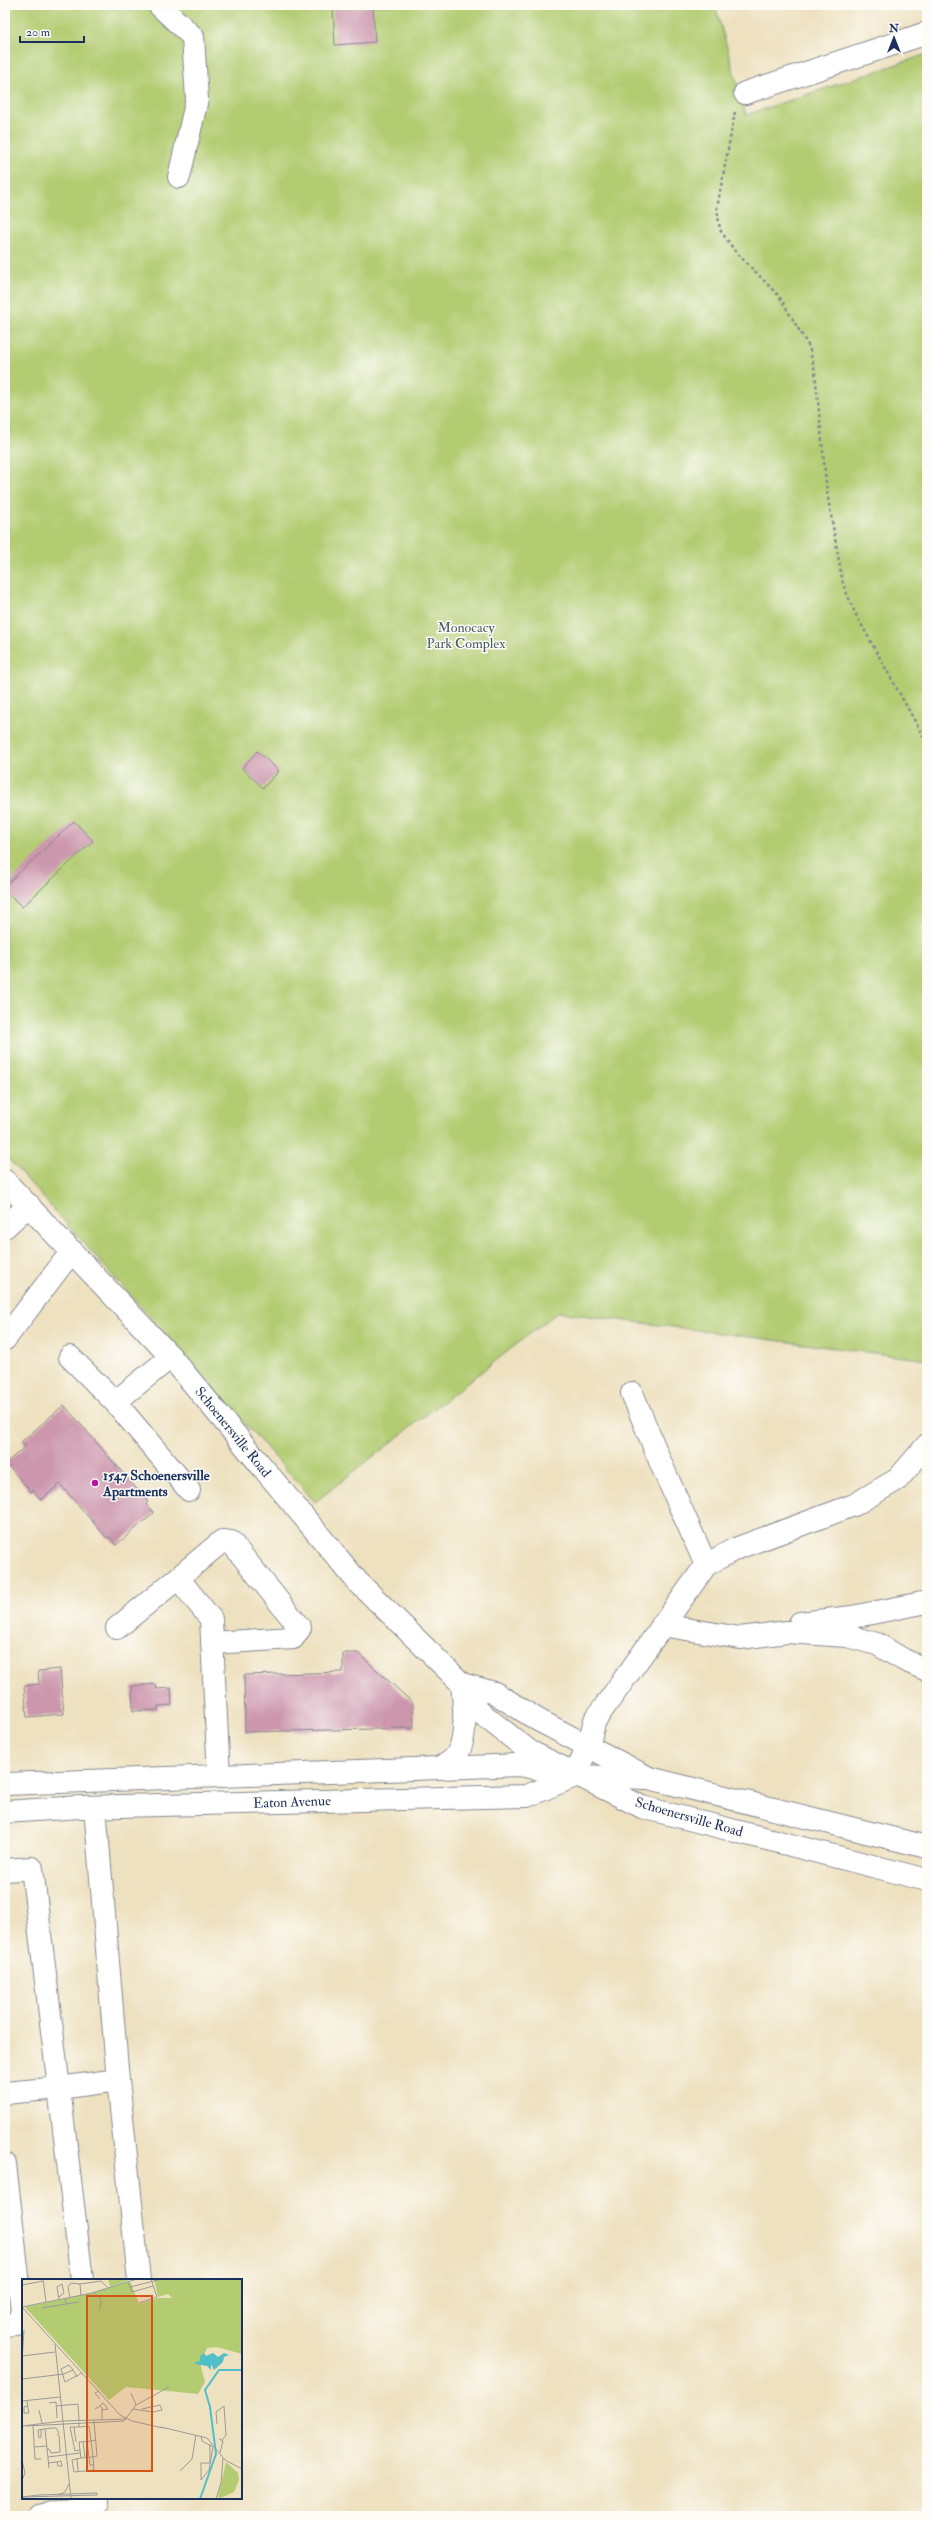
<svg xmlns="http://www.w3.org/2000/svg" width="932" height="2521" font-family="'IM FELL Double Pica',serif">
	<rect width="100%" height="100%" fill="#fdfcf7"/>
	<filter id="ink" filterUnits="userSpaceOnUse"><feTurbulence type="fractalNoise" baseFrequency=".025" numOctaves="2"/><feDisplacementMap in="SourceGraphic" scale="8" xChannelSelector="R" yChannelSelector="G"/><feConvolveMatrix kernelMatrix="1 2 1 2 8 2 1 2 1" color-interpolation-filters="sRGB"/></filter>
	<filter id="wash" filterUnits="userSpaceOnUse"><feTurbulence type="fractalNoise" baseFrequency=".012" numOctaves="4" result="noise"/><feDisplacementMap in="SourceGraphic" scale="16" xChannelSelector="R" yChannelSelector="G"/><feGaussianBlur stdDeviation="0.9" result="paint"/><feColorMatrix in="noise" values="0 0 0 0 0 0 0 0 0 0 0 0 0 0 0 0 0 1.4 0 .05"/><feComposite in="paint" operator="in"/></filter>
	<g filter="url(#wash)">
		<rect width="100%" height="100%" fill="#eee1c0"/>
		<path fill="#b3cc72" stroke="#677e68" d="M5,5h710l31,110 181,-61v1306l-369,-48 -243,190 -310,-347z"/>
		<g id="blocks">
			<path fill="#cc96ad" d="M373,7l2,35 -40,3 -2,-36z
				M257,751l22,20 -16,17 -21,-20z
				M74,821l19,20 -71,66 -17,-17v-4z
				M64,1405l84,97 -2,2 8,9 -38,32 -7,-8 -2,1 -47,-54 -19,16 -8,-10 -2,2 -25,-29 20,-17 -4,-5z
				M343,1653h15l55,50 1,25 -169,4 -1,-57 99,-3z
				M60,1669l4,45 -37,3 -3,-31 15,-2 -1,-13z
				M156,1684l1,5 14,-1 1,17 -14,1v4l-25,1 -1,-25z"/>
		</g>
	</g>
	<g filter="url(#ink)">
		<use href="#blocks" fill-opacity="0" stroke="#84888f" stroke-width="1"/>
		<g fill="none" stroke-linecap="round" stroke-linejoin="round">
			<g stroke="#84888f" stroke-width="24">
				<path id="minor" d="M159,5l34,32 4,62 -18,78
					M745,93l182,-60
					M5,1227l24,-22
					M5,1339l67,-88
					M70,1357l45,45
					M171,1357l-56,45 74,88
					M632,1393l30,73 44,99
					M178,1578l44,-37 9,1 69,86 -7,10 -81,5
					M800,1623l52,-6 75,-15
					M662,1625l78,13 47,-6 60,4 30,8 27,16 23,10
					M117,1628l61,-50 33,41 8,158
					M442,1766c30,-10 22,-58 20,-82
					M5,1784l514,-19 56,11 74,2
					M95,1807l23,273 21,200
					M5,1812l75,-5 447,-11 48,-20 13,-30 7,-26 111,-155 29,-16 119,-44 44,-26 29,-34
					M5,1870l27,-2 27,220 -54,5
					M5,2164l18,155
					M82,2280l-23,-192 59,-8
					M5,2325l18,-2
					M38,2516l60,-13v-5"/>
			</g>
			<g stroke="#84888f" stroke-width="24">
				<path id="major" d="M5,1181l166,176 186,224 105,103 15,26 52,41 113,56 285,73
					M462,1684l33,9 43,27 111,58 278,69"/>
			</g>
			<path stroke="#84888f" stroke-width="2.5" stroke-dasharray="3 3" stroke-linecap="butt" d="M735,112l-18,96 3,22 15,21 44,45 30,51 6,24 12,121 16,92 12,29 72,130"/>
			<use href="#minor" stroke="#fff" stroke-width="22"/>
			<use href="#major" stroke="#fff" stroke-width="22"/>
		</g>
	</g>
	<circle fill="#b5179e" stroke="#fdfcf7" stroke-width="1.5" cx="95" cy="1483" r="4"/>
	<g text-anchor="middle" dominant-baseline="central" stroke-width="3" stroke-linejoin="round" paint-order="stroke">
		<g font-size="14" fill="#495e64" stroke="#fdfcf7">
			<text x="466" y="627">Monocacy<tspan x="466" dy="16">Park Complex</tspan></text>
		</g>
		<g font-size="14" fill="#1b2f5e" stroke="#fdfcf7">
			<text transform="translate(233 1432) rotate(51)">Schoenersville Road</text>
			<text transform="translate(292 1802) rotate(-2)">Eaton Avenue</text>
			<text transform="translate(689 1817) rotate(16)">Schoenersville Road</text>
		</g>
		<g font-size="14" font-weight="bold" fill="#1b2f5e" stroke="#fdfcf7" text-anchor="start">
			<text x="103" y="1475">1547 Schoenersville<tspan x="103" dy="16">Apartments</tspan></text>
		</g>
	</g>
	<g transform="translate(22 2279)">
		<rect width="220" height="220" fill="#eee1c0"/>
		<path d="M86,0h24l-22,8zM132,0h88v75l-25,-7 -10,1 -7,15 5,19 -7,12 -72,-7 -17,13 -84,-93 67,-14 36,-11 3,1 8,21 19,-6h14l-4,-4 -10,3zM204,183l12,11 1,7 -5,12 -13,6 -3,-1z" fill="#b3cc72"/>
		<path d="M182,74l2,3 7,-3 5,4 6,-4 5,2 -5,2 -1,5 -9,8 -3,-6v6l-4,-4 -12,-2v-2l5,-1v-5z" fill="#51bfc8"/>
		<path fill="none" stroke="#51bfc8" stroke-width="2" d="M178,220l16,-45 -6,-47 -5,-17 14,-20h23"/>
		<path fill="none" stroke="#9a9a99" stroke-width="1" d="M21,0l3,23M106,3l4,10 21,-6M58,5l21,-3 7,7M0,6l21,-4M108,8l32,-8M72,14l7,6 -1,10M37,18l5,-4 -2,-9 -5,3 2,13M48,19l-2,-11 3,-4 9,1 1,12M117,24l18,-6 -6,-18M44,25l13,-2M0,28l70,-14 45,-14M0,28l98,108 12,6 31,7M20,29l24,-4 -1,-5M33,65l16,155M0,77l33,-4M0,81l2,-30M51,91l-4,-5 -8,4 4,13 17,-9M0,100l42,-5 9,-4 4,7M77,112l-4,2 5,6M109,114l5,12M0,122l38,-4M5,122l1,7 1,5h-5v-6l4,-1M27,124l7,-1 1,16M34,127l22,-2 1,16M78,127l3,-3 5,6 -6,1M73,130l5,-3 2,2v11M111,130l20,3 9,-2 -2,-5 -18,4M17,131l3,13M72,142l3,35 -4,1 -2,-16 4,-1M57,143v5h-9l5,24 5,-1 -1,-8 12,-1 -2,-15 -10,1M195,145l-1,-12 8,-6 2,29 -4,5M0,147l41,-5 63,-2M4,147l98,-5 12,-16 33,-18M11,147l2,33h6M52,148l2,15M139,148l46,11 18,22 17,9M19,150v8l-2,1 -1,-8 13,-2h5l3,5 -2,2M23,150l4,39M179,157l1,5 11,6 -4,23 -8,10M197,160l4,2 -3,12M65,162l3,24h4M61,163l2,15M188,165v19M12,168l13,-1M25,170h2l2,4 9,-1 -1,-17M58,171l1,8 -9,2 2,12 20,-2 -1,-13 -12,1M26,178l32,-4M55,179l1,13M0,181l3,13 -3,7M26,184l9,-1 4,-1 1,5h-4l-1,-4M158,192l12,-12 4,-24M179,201v-17h9M36,216l7,-3 4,-8M0,218l17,-2 58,-2v2l-74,2M194,220l5,-16 2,-25"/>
		<path fill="#d45514" fill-opacity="0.15" stroke="#d45514" stroke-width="2" d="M65,17h65v175h-65z"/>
		<rect width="220" height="220" fill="none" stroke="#1b2f5e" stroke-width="2"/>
	</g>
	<rect width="932" height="2521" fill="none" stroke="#fdfcf7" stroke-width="20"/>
	<g transform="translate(894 38)" stroke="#fdfcf7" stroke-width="3" paint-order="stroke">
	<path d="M0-3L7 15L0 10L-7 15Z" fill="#1b2f5e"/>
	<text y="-6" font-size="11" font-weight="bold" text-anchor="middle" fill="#1b2f5e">N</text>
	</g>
	<path d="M20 36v6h64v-6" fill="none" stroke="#1b2f5e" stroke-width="2"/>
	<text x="26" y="36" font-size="12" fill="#1b2f5e" stroke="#fdfcf7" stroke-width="3" paint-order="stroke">20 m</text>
</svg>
